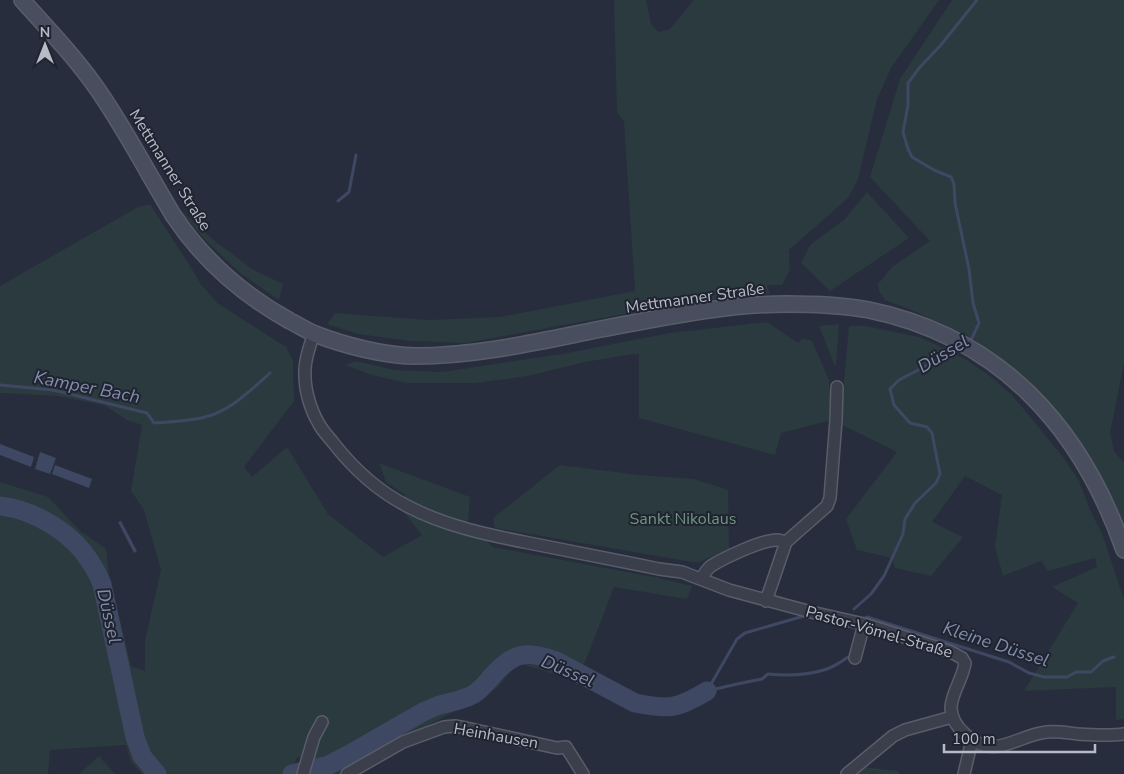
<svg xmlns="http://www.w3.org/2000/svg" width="1124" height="774" font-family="'Nunito Sans',sans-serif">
	<rect width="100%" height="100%" fill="#272d3c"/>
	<path fill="#2a3a3e" d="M614,0h32l5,24 7,8 12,-3 24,-29h245l-48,68 -14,31 -19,80 -10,19 -59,52 1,19 -8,16h-15l3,9 -36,2 -110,18 -158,29 -56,-2 -52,-7 -31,-10 8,-11 94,7 71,-3 135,-26 -11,-169 -7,-11z
		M952,0h172v363l-14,70 4,18 10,12v62l-8,-20 -37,-65 -27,-33 -42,-41 -43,-31 -58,-26 -24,-9 -6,-9 -1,-7 14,-17 38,-26 -60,-64 30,-98z
		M867,192l42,46 -79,53 -29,-28 9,-18 35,-26z
		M150,204l42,65 8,14 17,20 69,44 7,14 1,40 -50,66 8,10 35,-30 41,67 55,43 39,-22 -22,-27 5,-13 -19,-13 -7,-19 91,34 -2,26 25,24 166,31 33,8 -5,13 -73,-12 -25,65 -12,29 -59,-18 -21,25 -125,68 -29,18h-28v-21l-19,5 -4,16h-150l-11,-12 -5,-17 -76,5 -2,24h-48v-292l48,15 31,33 27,19 3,26 22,91 14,5v-31l16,-70 -17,-60 -13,-19 11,-66 -15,-5 -23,-15 -47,-9 -57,-3v-107l138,-79z
		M176,206l35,32 41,31 31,15 -4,16 -39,-27 -33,-31z
		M767,322l31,21 5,-5 9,3 17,39 3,40 -51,13 -6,22 -136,-37v-64h-6l-48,8 -57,14 -53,7h-68l-35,-8 -27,-10 11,-4 38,9 48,2 120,-18 108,-21z
		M839,324l-3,42 -2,-2 -15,-38z
		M849,326h17l53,11 27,12 19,10 25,17 22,19 51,62 16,24 12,31 12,24 21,64v119l-8,1v-33l-92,4 54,-88 -26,-16 45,-20 -2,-9 -47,13 -7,-10 -38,15 -8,-29 7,-52 -37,-19 -33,46 31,15 -32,39 -36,-8 -3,-10 -35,-8 -11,-31 51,-67 -57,-28z
		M560,465l79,10 55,4 34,11 1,59 -30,13h-7l-197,-34 -2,-10z
		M99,756l16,18h-36z
		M864,767l34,4 2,3h-44z"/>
	<path fill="#3f4863" d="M0,444l34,13 -3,10 -31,-12z
		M40,452l16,6 -6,16 -15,-5z
		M55,465l37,14 -3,9 -37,-14z
		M121,521l16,30 -3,2 -16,-31z"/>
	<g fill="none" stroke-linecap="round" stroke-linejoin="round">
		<path stroke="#3f4863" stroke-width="3" d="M338,201l11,-9 7,-37
			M967,342l5,-4 7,-15 -6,-20 -4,-34 -14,-66 -1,-19 -3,-7 -17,-7 -22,-13 -4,-8 -5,-17 5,-27v-22l12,-16 20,-21 37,-46
			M0,385l53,5 94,23 7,10c16,-1 36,-2 51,-6 24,-5 47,-28 65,-44
			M854,609l17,-15 13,-18 19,-42 2,-15 10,-16 21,-20 4,-9 -8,-41 -5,-6 -17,-4 -16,-18 -4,-16 9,-9 48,-25 11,-7
			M864,619l3,-2 142,45 20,11 15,4h23l9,-5h15l12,-11 11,-4
			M707,691l30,-7 25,-5 6,-5c19,2 41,1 59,-5 8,-3 14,-7 21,-12
			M707,691l30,-52 8,-6 59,-17"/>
		<path stroke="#3f4863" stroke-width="19" d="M0,506c35,4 73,27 91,57 5,7 8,14 11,21l33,153 7,19 15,18
			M292,774l37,-9 19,-10 75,-43c4,-2 9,-4 14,-6 12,-4 25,-5 37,-12 8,-5 13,-12 19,-19 21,-23 34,-25 63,-14l79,42c34,7 42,6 72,-12"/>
		<g stroke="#595d6a" stroke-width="14">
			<path id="minor" d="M314,333c-4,12 -9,25 -9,37 -1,18 5,39 14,54 4,8 11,14 16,21 19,24 45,47 72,61 38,20 81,29 122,37 44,9 87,17 130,26l23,3 47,18 82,22 53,12 87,28 11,6 3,5c-2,15 -13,29 -14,44 0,10 6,20 14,27 30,28 51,1 82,-2 11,-1 21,1 31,2 15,1 31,2 46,0
				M786,542l41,-36 3,-8 6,-78 1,-33
				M701,579c3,-5 6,-10 10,-13 13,-8 52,-27 67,-26 1,0 7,2 8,2
				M766,601l20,-59
				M855,658l9,-34
				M303,774l11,-37 8,-15
				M347,774l56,-32 41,-15 11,-1 11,2 91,20 9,-1 17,27
				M847,774l46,-38 12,-6 47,-13
				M964,774l8,-34"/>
		</g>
		<g stroke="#595d6a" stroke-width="18">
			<path id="secondary" d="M22,0c26,29 54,58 76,90 20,29 37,59 54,89 7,12 14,24 21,36 30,45 70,80 117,106 8,4 16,9 25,13 28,11 70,22 101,22 62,0 124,-15 185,-27 60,-11 123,-25 185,-25 27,0 56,1 83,6 131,27 212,117 255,240"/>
		</g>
		<use href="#minor" stroke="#3b3f4c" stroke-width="11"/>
		<use href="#secondary" stroke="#494e5f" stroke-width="15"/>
	</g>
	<g text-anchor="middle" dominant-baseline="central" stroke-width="4" stroke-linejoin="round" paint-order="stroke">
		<g font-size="16" fill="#b7bbc7" stroke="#202431">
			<text transform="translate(170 170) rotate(58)">Mettmanner Straße</text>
			<text transform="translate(695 298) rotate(-8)">Mettmanner Straße</text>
			<text transform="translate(879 632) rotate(16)">Pastor-Vömel-Straße</text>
			<text transform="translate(496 736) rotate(10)">Heinhausen</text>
		</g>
		<g font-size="16" fill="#71957f" stroke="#202431">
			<text x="683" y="519">Sankt Nikolaus</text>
		</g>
		<g font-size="18" font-style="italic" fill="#828dab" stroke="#202431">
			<text transform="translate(943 354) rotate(-31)">Düssel</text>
			<text transform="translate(87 387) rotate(11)">Kamper Bach</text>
			<text transform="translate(109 616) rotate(77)">Düssel</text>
			<text transform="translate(996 644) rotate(18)">Kleine Düssel</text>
			<text transform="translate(568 671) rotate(23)">Düssel</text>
		</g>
	</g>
	<g transform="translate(45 45)" stroke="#202431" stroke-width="4" paint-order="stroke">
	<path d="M0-4L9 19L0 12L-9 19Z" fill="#b7bbc7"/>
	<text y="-8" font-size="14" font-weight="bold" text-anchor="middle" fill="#b7bbc7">N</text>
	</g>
	<path d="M944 744v8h151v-8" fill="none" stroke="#b7bbc7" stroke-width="2.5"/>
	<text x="952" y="744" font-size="15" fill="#b7bbc7" stroke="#202431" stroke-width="4" paint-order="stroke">100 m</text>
</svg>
